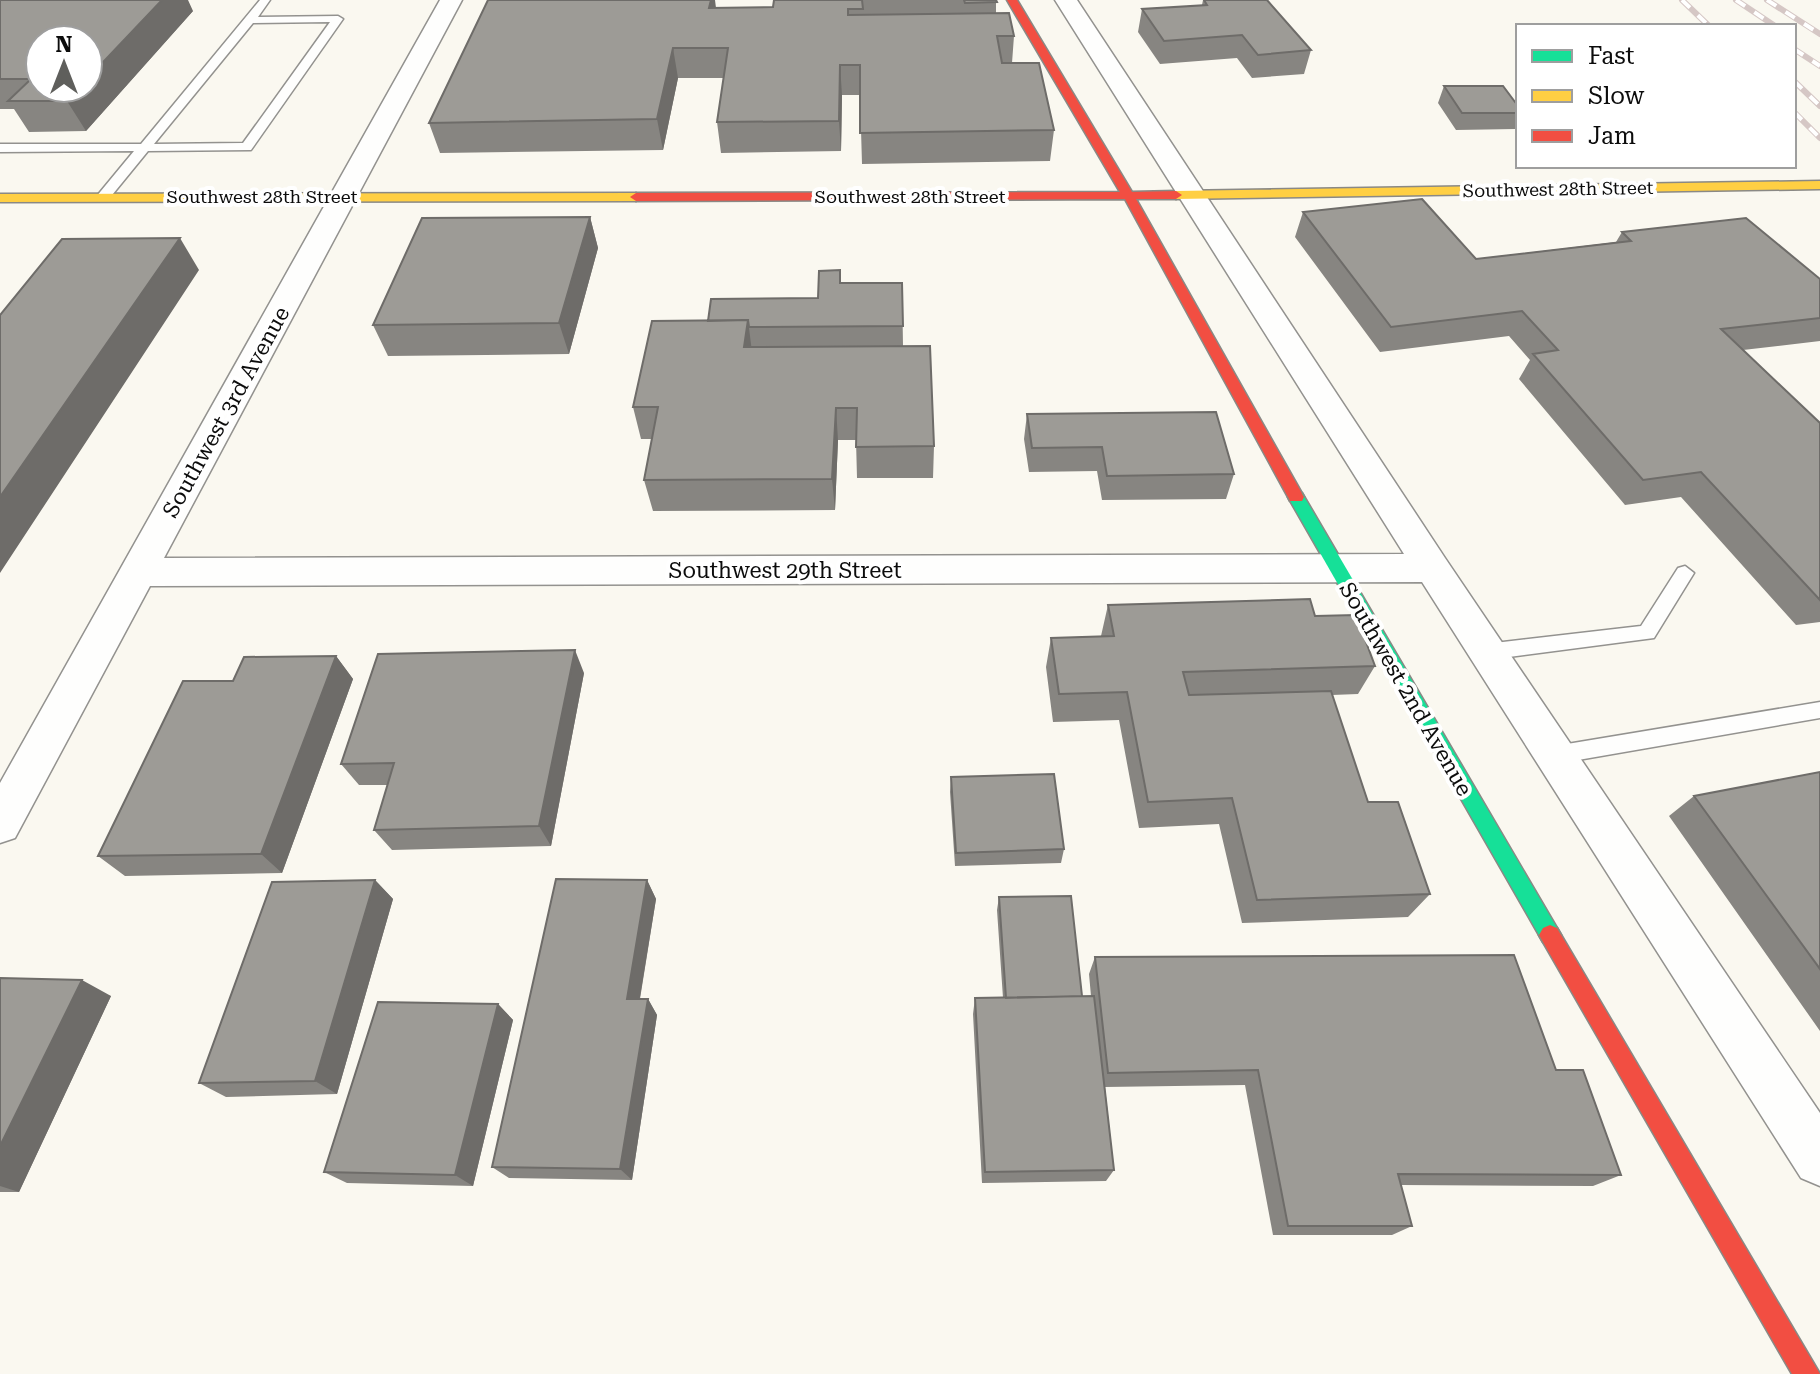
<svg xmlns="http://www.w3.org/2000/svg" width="1820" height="1374" font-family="'Roboto Serif',serif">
	<rect width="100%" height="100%" fill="#faf8f0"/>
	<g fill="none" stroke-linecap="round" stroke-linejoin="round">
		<g stroke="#93928f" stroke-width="3">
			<path id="lane" d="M260,0h10l-12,17 80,-1 5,3 -92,131 -103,1 -40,49 -5,1 -7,-4 38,-46 -134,1v-8h141zM330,22l-87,121 -89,1 99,-121z
				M1685,566l9,7 -40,65 -168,22 -7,-3 -3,-5 3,-5 7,-3 155,-18 37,-58z
				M1820,702v16l-265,46 -7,-3 -3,-6 3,-6 7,-3z"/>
		</g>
		<g stroke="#93928f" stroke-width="3">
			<path id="street" d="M440,0h22l-298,558 1240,-4 -349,-554h22l368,558 375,555v73l-19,-8 -379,-596 -1272,4 -135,252 -15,5v-60z"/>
		</g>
		<g stroke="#8a8985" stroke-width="3">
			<path id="fast" d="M1296,492l6,1 255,435 4,7 -4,7 -7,3 -7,-3 -255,-445z"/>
		</g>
		<g stroke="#8a8985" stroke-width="3">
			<path id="slow" d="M1820,181v8l-644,10 -6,-4 6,-4z
				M0,194l636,-1 6,4 -6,4 -636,1z"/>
		</g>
		<g stroke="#8a8985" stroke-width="3">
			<path id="jam" d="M1007,0h10l115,192 44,-1 6,4 -6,4h-40l168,298 -2,4h-12l-2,-4 -163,-298 -489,2 -6,-4 6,-4 484,-1z
				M1550,925l7,3 263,446h-28l-249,-432 -4,-7 4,-7z"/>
		</g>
		<use href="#lane" fill="#fefefd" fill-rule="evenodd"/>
		<use href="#street" fill="#fefefd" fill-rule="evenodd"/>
		<use href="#fast" fill="#16e098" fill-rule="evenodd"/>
		<use href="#slow" fill="#ffcf43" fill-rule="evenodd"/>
		<use href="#jam" fill="#f24e42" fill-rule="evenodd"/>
		<g stroke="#d5c7c5" stroke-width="6">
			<path id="rail" d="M1682,0l27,26
				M1736,0l39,26
				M1767,0l53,34
				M1794,49l26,17
				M1794,81l26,25
				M1794,112l26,26"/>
		</g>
		<use href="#rail" stroke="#fff" stroke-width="4" stroke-dasharray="11" stroke-linecap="butt"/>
	</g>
	<path fill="#878581" d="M0,0l193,11 -107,120 -57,1 -15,-23h-14z
		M862,0h134v13l18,23 -2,27 42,67 -4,31 -188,3 -2,-69h-18l-1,56 -120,2 -4,-31 7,-44h-46l-15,72 -223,3 -11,-30 287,-115 57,-1z
		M1203,0h64l44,50 -7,24 -52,4 -15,-20 -77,6 -22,-32 4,-23 60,-4z
		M1444,86l74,20v17l-3,6 -59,1 -18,-27z
		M1303,212l173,47 140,-17 6,-10 198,47v62l-77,9 77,73v199l-24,3 -115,-128 -56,8 -106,-126 11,-19 -21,-24 -129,16 -85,-115z
		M590,217l8,31 -29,106 -181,2 -15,-31z
		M841,283h61l1,63 31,100 -1,32h-76l-1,-38h-18l-3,70 -182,1 -9,-31 8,-41h-11l-8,-32 75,-86 110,-23z
		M1027,414l207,60 -8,25 -124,1 -5,-29 -68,1 -5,-33z
		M1108,605l207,11 60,50 -17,28 -26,1 36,107 62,92 -22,23 -166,6 -23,-99 -80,4 -20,-108 -66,2 -7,-55 5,-29 50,-2z
		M336,656l17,23 -71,194 -157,3 -27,-20 135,-175z
		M584,673l-33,173 -159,4 -18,-20 14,-45h-29l-18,-21z
		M1820,772v259l-151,-215 25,-20z
		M951,777l113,72 -3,14 -106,3 -5,-74z
		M375,880l18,19 -56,195 -111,3 -27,-14z
		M647,880l9,19 -16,100h8l9,16 -25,165 -123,-2 -17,-11z
		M999,897l83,99h9l-2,-22 6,-17 461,113 65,105 -28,11 -192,-1 11,41 -20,9h-119l-28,-150 -140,2 9,83 -8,11 -124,2 -9,-169 2,-16h28l-6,-88z
		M0,978l111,18 -92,196h-19z
		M498,1004l15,16 -40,166 -126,-3 -23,-11z"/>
	<path fill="#6e6c69" d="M162,0h26l5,11 -107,120 -19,-30 12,-13h9v-10z
		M711,0h4l2,16 -8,-8z
		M673,48l5,30 -15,72 -6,-31z
		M840,65l2,30 -1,56 -2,-30z
		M590,217l8,31 -29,106 -10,-31z
		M180,238l19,32 -199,303v-76z
		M748,320l4,32 -8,-5z
		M836,408l2,32 -3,70 -3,-31z
		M575,650l9,23 -33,173 -12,-20z
		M336,656l17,23 -71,194 -21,-19z
		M375,880l18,19 -56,195 -22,-13z
		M647,880l9,19 -19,116 -10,-16z
		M82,980l29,16 -92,196 -19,-6v-40z
		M648,999l9,16 -25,165 -12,-11z
		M498,1004l15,16 -40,166 -18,-11z"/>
	<path fill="#9d9b96" stroke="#6e6c69" stroke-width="2" d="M0,0h162l-74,78v-38h-48v48h39l-12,13h-59l23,-22h-31z
		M488,0h223l-2,8 64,-1 1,-7h88l1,9h-15v6l161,-2 5,23h-17l5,27h37l15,67 -194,3v-68h-20l-1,56 -122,1 11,-74h-55l-16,71 -228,4z
		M964,0h32l1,2 -32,1z
		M1204,0h63l44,50 -53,5 -16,-20 -78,6 -22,-32 65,-4z
		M1444,86h59l15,20v7h-56z
		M1422,199l54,60 155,-18 -9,-9 124,-14 74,61v39l-99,11 99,94v177l-119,-128 -58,8 -110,-126 25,-4 -36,-39 -131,16 -88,-115z
		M590,217l-31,106 -186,2 49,-107z
		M180,238l-180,259v-182l62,-76z
		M840,270v13h62l1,43 -154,1 -1,-7 -40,1 3,-22 107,-1 1,-27z
		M748,320l-4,27 186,-1 4,100 -78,1 1,-39h-21l-4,71 -188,1 14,-73h-25l19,-86z
		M1216,412l18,62 -127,2 -5,-29 -70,1 -5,-34z
		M1310,599l5,17 41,-1 19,51 -192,6 6,23 142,-4 37,111h30l32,92 -173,6 -25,-102 -84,4 -21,-110 -68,2 -8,-56 63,-2 -6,-31z
		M575,650l-36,176 -165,4 20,-67 -53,1 37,-110z
		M336,656l-75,198 -163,2 85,-175h50l11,-24z
		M1820,772v197l-126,-173z
		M1054,774l10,75 -108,4 -5,-76z
		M556,879l91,1 -20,119h21l-28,170 -128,-2z
		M375,880l-60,201 -116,2 73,-201z
		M1071,896l11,100 -76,2 -7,-101z
		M1514,955l42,115h27l38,105 -223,-1 14,52h-124l-30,-156 -150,3 -13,-116z
		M0,978l82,2 -82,166z
		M1094,996l20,174 -129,2 -10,-174z
		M378,1002l120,2 -43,171 -131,-3z"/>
	<g text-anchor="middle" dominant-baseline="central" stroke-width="8" stroke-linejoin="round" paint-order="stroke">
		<g font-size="18" fill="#0c0c0c" stroke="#fff">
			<text transform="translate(1558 189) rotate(-1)">Southwest 28th Street</text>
			<text x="262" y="196">Southwest 28th Street</text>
			<text x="910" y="196">Southwest 28th Street</text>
		</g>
		<g font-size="22" fill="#0c0c0c" stroke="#fff">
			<text transform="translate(226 412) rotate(-61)">Southwest 3rd Avenue</text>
			<text x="785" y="570">Southwest 29th Street</text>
			<text transform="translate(1406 689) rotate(60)">Southwest 2nd Avenue</text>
		</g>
	</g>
	<rect x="1516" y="24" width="280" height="144" fill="#ffffff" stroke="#9e9e9e" stroke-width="2"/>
	<rect x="1532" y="50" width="40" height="12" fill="#16e098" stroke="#9e9e9e" stroke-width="2"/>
	<text x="1588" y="64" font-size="24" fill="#0c0c0c">Fast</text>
	<rect x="1532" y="90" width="40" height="12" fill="#ffcf43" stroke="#9e9e9e" stroke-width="2"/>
	<text x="1588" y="104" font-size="24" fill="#0c0c0c">Slow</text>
	<rect x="1532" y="130" width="40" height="12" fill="#f24e42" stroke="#9e9e9e" stroke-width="2"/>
	<text x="1588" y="144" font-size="24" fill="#0c0c0c">Jam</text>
	<g transform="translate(64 64)"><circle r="38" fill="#ffffff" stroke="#9e9e9e" stroke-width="2"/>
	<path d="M0-6L14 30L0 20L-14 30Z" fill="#5f5f5c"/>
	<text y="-12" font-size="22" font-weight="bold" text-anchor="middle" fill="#0c0c0c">N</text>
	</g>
</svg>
